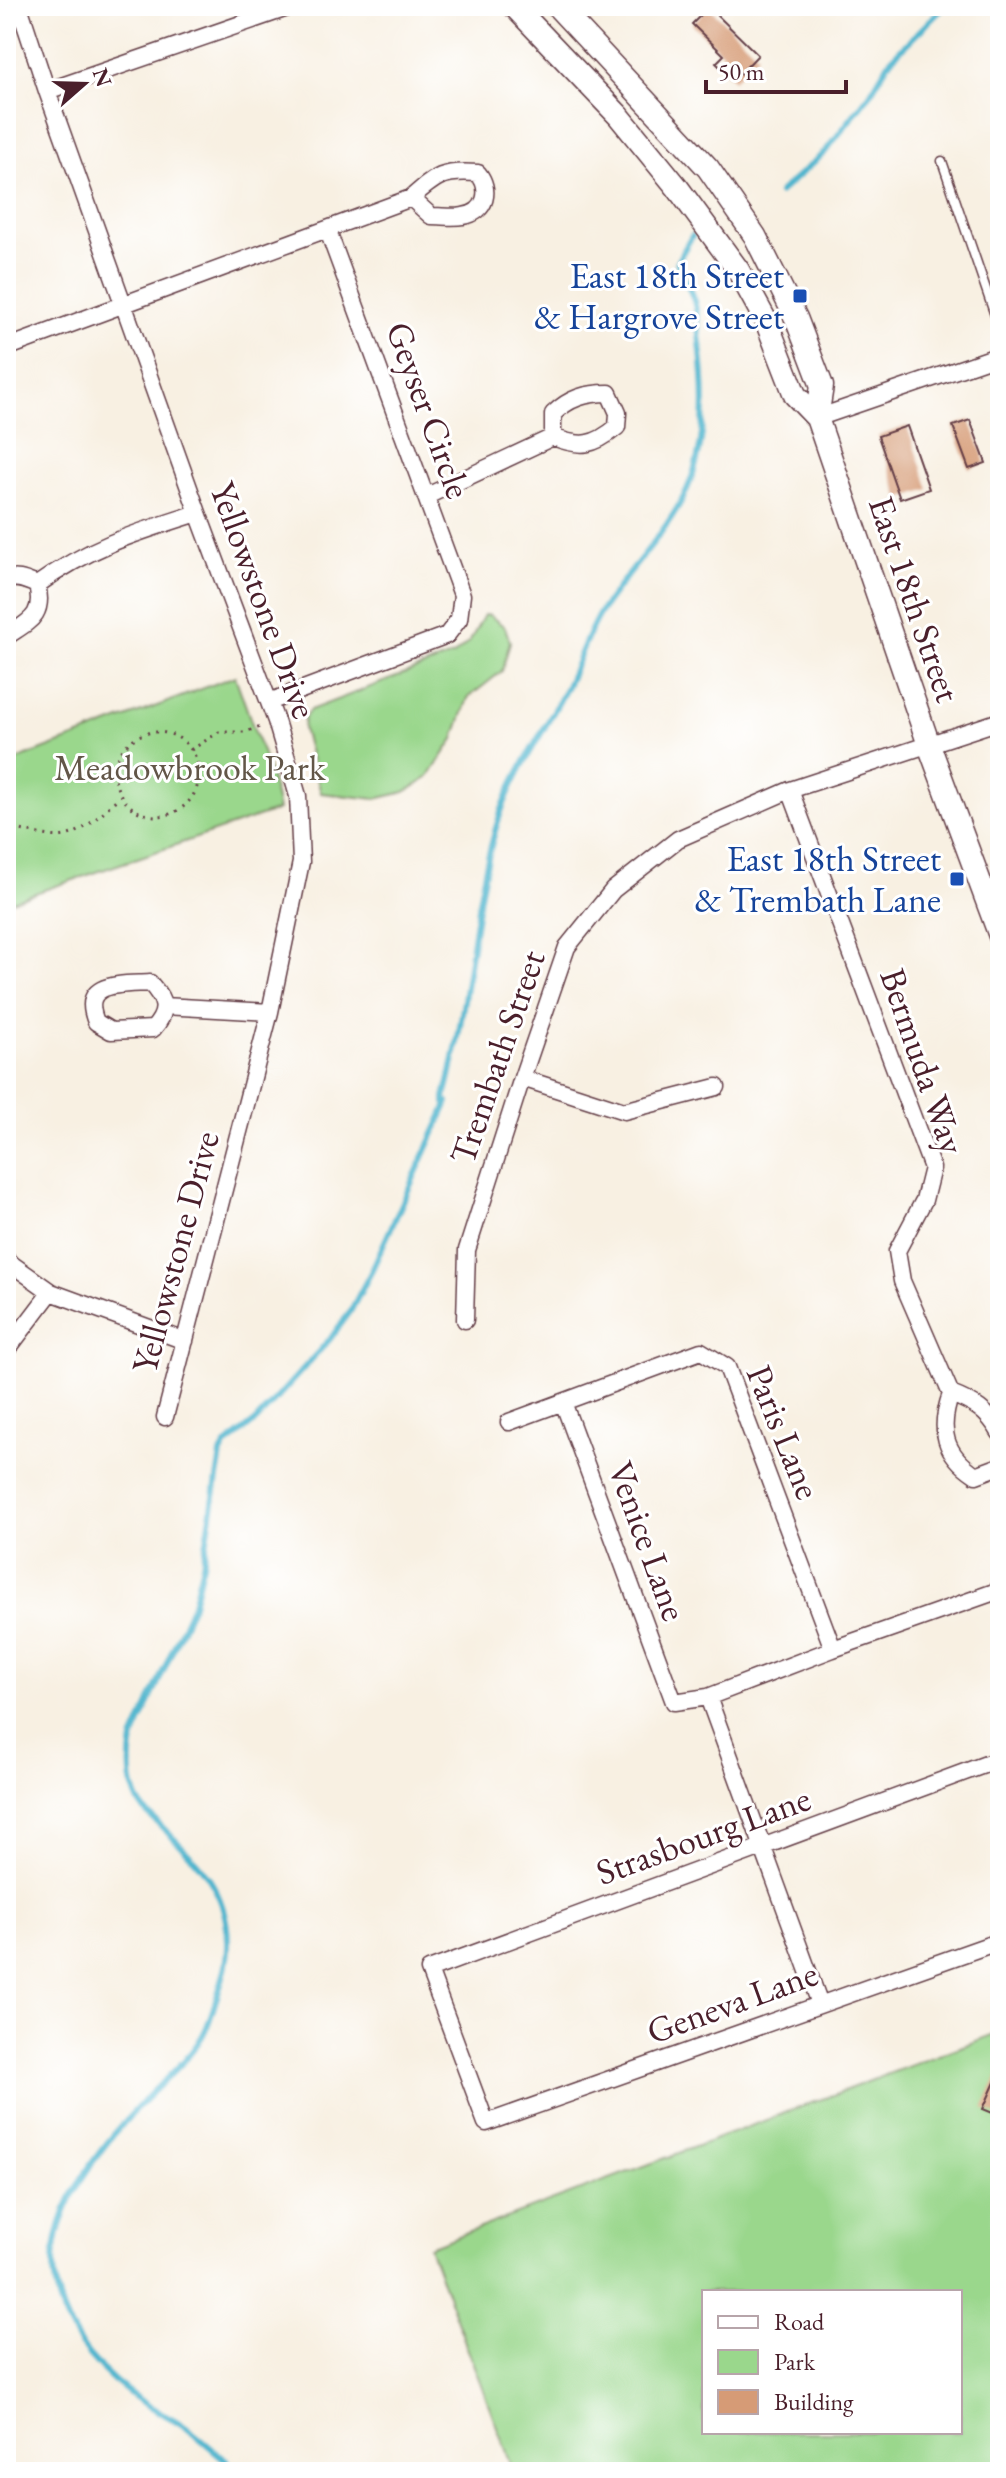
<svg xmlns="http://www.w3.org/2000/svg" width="1006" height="2478" font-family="'EB Garamond',serif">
	<rect width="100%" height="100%" fill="#fff"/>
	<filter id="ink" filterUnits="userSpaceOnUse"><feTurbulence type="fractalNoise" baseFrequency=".0125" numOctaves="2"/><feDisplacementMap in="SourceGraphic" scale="16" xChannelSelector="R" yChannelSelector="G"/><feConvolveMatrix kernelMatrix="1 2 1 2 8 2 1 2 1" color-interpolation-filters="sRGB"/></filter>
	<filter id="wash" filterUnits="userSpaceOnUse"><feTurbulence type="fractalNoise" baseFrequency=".006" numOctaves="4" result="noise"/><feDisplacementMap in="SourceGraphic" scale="32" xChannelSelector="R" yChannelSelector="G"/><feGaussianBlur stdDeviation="1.8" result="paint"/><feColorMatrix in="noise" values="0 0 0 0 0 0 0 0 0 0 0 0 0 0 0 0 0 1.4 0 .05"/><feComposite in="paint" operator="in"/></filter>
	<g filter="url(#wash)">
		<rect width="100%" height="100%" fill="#f8f0e2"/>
		<path fill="#9ad78c" stroke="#727b5c" stroke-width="2" fill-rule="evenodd" d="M484,615h5l16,12 5,15 -8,29 -34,27 -14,41 -26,39 -23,14 -29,7 -55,-6 -18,-64 1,-11 6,-8 144,-55 16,-14z
			M235,676l36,101 7,33 -272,93v-139z
			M1000,2032v440h-486l-85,-225zM704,2292h256v140h-256z"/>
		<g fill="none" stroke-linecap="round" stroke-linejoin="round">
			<path stroke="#4fb5ce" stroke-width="6" d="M779,193l46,-41 45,-58 21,-35 54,-53
				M242,2472c-22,-14 -40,-34 -61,-48 -12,-8 -25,-13 -37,-21 -19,-12 -40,-30 -55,-48 -74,-92 -18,-176 50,-249 22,-24 53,-47 67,-77 5,-11 8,-24 12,-35 5,-17 11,-34 10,-53 -1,-54 -32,-81 -68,-116 -10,-9 -21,-18 -25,-32 -6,-17 -5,-37 -2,-54l60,-135 10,-40 18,-110 5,-9 30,-24 74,-82 20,-27 20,-38 76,-167 2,-5 -3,1v-6c25,-93 25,-193 56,-285 16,-45 45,-82 65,-124 12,-25 20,-53 35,-77 26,-39 60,-72 82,-113 25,-49 23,-103 17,-155 -2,-13 -2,-29 -6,-42 -4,-13 -12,-26 -17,-39l15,-26"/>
		</g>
		<g id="blocks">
			<path fill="#d69b76" d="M709,7l49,48 -24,25 -18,-17 8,-8 -32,-31z
				M970,420l16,43 -17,6 -16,-43z
				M907,426l22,63 -29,10 -22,-63z
				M1000,2071v45l-17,-7z"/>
		</g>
	</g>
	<g filter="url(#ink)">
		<use href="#blocks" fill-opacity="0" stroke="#643e46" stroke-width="2"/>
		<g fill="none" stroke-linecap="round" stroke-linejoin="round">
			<g stroke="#643e46" stroke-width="11">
				<path id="lane" d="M942,161l58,169"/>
			</g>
			<g stroke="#643e46" stroke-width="19">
				<path id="street" d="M19,6l28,85 151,422 78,208 22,75 3,66 -31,150 -105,405
					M47,91l246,-85
					M6,348l405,-150c25,-22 32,-28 67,-25 13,16 9,40 -15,43 -10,2 -21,0 -32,0l-20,-18
					M817,418l183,-63
					M427,496l126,-59c28,11 41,9 64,-10l1,-14 -9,-20c-23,0 -40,5 -56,21v23
					M6,581c9,-6 21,0 31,4
					M37,585c54,-39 98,-52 161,-72
					M6,637c23,-16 39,-21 31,-52
					M269,702l178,-67 12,-16 3,-24 -134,-364
					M790,790l142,378 -8,32 -27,51 5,30 49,113c-13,36 -7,60 25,81l24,-9
					M150,983c16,18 19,28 3,46l-42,2 -15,-9c-17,-42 26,-37 54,-39z
					M164,1006l106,6
					M522,1078l102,33 93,-24
					M6,1260l45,32 134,49
					M465,1320l2,-70 55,-172 45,-131 46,-57 65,-51 112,-49 210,-69
					M6,1347l4,-1 41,-54
					M951,1394c23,9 37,17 49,39
					M563,1402l111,300 34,-5 125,-48 167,-59
					M509,1422l192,-71 26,16 106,282
					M708,1697l112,307
					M1000,1759l-571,211 57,153 514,-182"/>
			</g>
			<g stroke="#643e46" stroke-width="25">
				<path id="secondary" d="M514,6l105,110 58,71 61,83 29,53 28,72 22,23 112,327 71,191
					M557,6l151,162 47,68 41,82 26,68 -5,32"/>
			</g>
			<path stroke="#643e46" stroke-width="3" stroke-dasharray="2 6" stroke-linecap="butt" d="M115 774a42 42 0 1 1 84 0a42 42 0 1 1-84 0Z
				M191,750l28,-18h25l17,-5
				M6,828c15,1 29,6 44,8 29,5 49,-21 69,-39"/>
			<use href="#lane" stroke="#fff" stroke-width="8"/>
			<use href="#street" stroke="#fff" stroke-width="16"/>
			<use href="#secondary" stroke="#fff" stroke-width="22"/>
		</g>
	</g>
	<g fill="#1a4fb4" stroke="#fff" stroke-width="3">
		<rect x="792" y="288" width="16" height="16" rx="4"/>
		<rect x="949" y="871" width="16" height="16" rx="4"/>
	</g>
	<g text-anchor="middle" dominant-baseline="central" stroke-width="6" stroke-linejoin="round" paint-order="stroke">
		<g font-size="36" fill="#164399" stroke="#fff" text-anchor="end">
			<text x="784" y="275">East 18th Street<tspan x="784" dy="41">&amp; Hargrove Street</tspan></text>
			<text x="941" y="858">East 18th Street<tspan x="941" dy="41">&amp; Trembath Lane</tspan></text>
		</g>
		<g font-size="36" fill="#4a1f2b" stroke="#fff">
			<text transform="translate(429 410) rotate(70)">Geyser Circle</text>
			<text transform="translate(915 599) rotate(71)">East 18th Street</text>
			<text transform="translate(264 600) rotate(70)">Yellowstone Drive</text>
			<text transform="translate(497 1057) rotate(-71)">Trembath Street</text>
			<text transform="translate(923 1061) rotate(71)">Bermuda Way</text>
			<text transform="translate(175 1252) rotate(-75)">Yellowstone Drive</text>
			<text transform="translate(784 1432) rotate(68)">Paris Lane</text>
			<text transform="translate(648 1541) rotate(70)">Venice Lane</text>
			<text transform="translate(703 1835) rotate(-20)">Strasbourg Lane</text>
			<text transform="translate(732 2002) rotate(-20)">Geneva Lane</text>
		</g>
		<g font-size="36" fill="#625648" stroke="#fff">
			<text x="190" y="767">Meadowbrook Park</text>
		</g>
	</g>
	<rect width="1006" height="2478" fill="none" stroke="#fff" stroke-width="32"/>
	<rect x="702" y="2290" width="260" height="144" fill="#ffffff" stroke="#b7a5aa" stroke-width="2"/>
	<rect x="718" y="2316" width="40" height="12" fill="#ffffff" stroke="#b7a5aa" stroke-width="2"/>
	<text x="774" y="2330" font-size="24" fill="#4a1f2b">Road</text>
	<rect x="718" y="2350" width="40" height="24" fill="#9ad78c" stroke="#b7a5aa" stroke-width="2"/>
	<text x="774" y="2370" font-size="24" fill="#4a1f2b">Park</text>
	<rect x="718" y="2390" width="40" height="24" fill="#d69b76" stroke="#b7a5aa" stroke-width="2"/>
	<text x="774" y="2410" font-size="24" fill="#4a1f2b">Building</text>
	<g transform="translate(84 84) rotate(70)" stroke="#ffffff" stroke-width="6" paint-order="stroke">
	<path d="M0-6L14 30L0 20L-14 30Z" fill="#4a1f2b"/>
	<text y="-12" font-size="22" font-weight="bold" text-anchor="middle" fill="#4a1f2b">N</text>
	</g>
	<path d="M706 80v12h140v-12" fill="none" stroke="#4a1f2b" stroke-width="4"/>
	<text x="718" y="80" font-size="24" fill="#4a1f2b" stroke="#ffffff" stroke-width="6" paint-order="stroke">50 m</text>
</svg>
